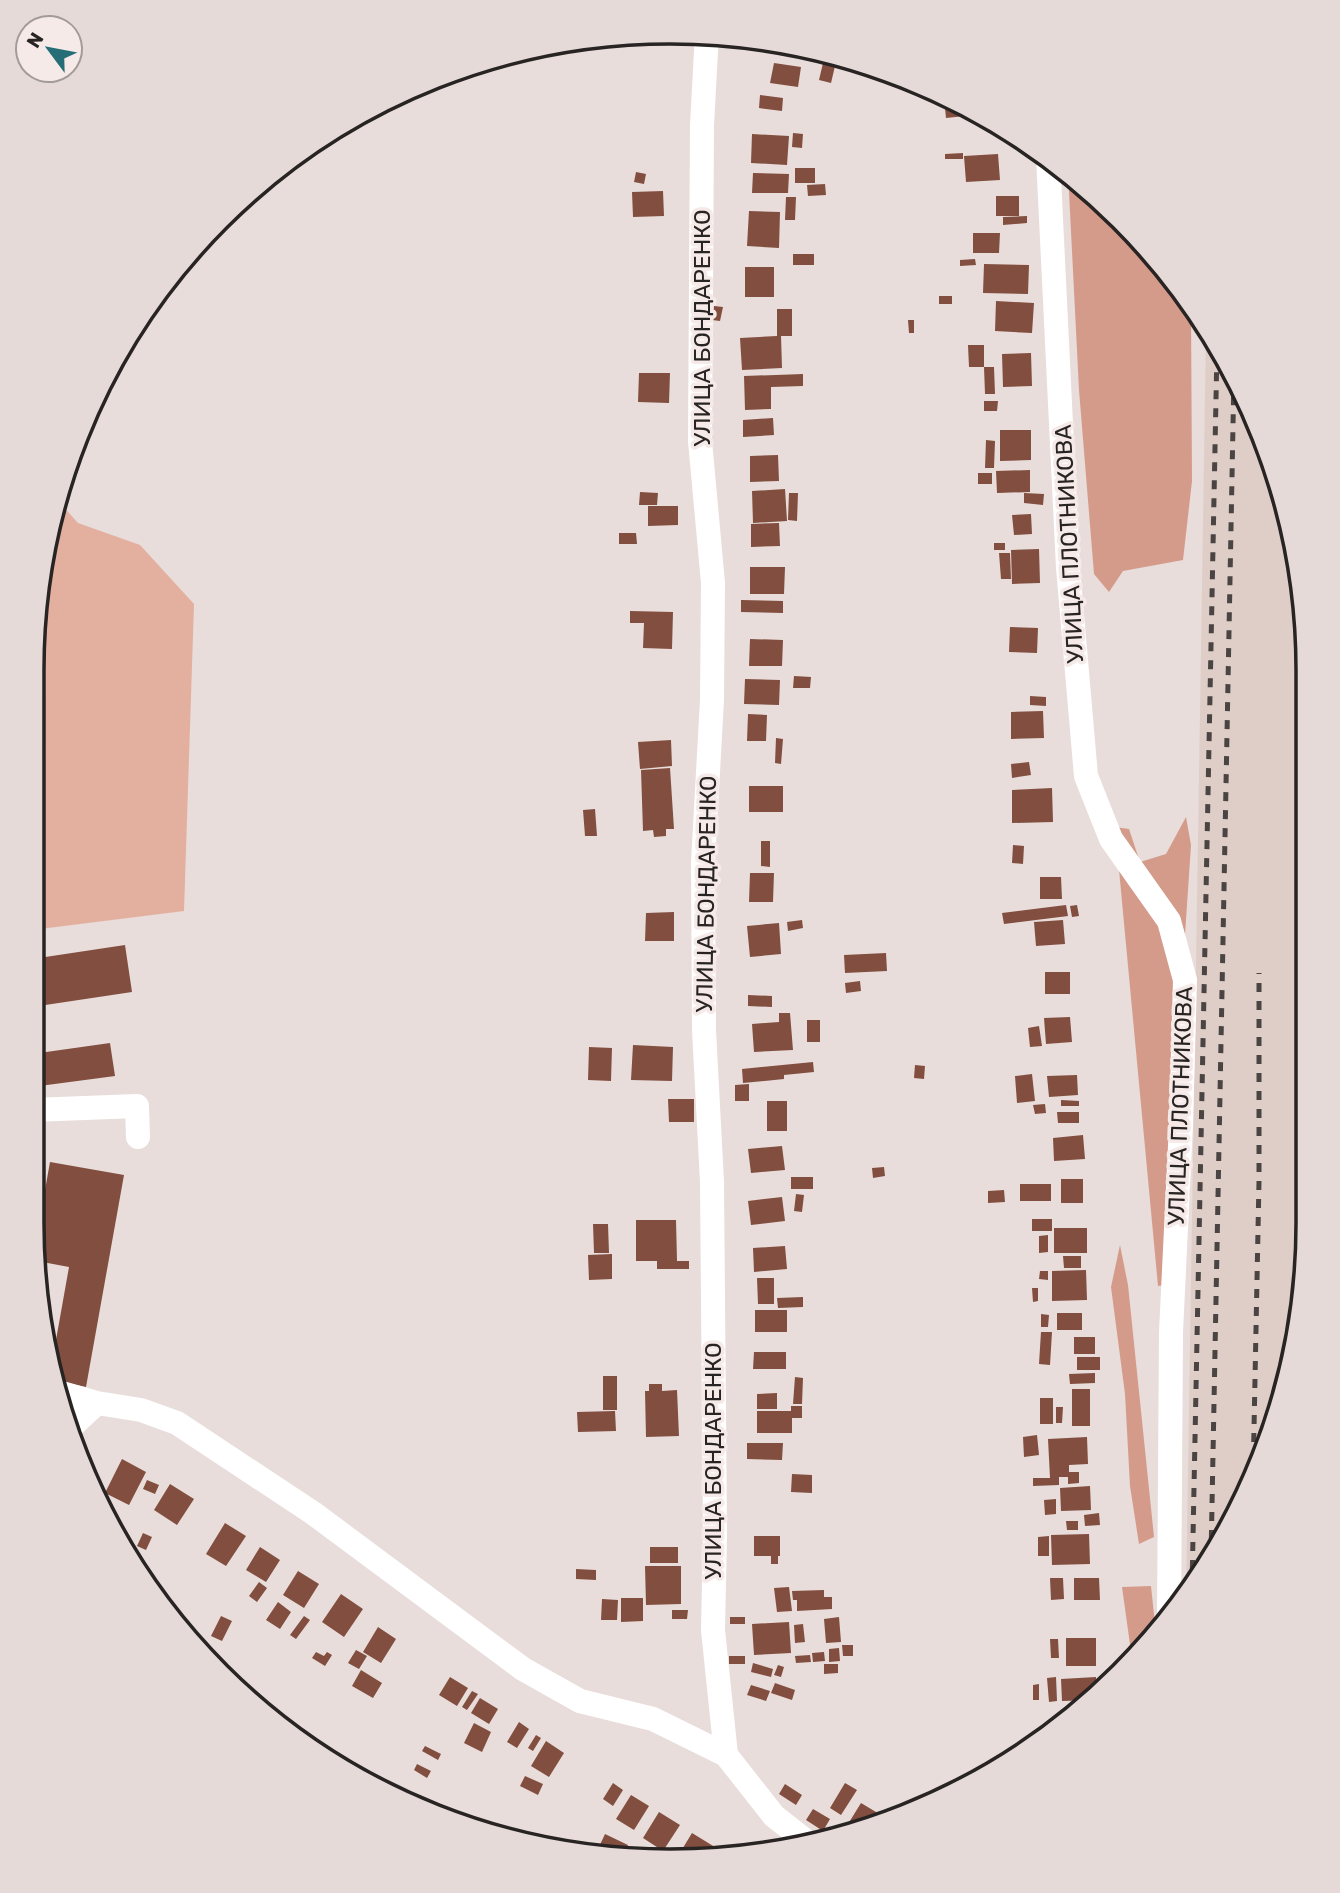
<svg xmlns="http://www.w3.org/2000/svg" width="1340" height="1893" font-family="Rubik,sans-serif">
	<rect width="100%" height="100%" fill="#e8ddda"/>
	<path fill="#dfcec8" d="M1206,332l37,56 60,198 4,678 -20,124 -45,118 -56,91z"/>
	<path fill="#e3af9f" d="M60,503l18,20 62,22 54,59 -10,307 -152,19v-260l12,-125z"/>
	<path fill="#d59b8a" d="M1068,172l82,77 41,61 1,171 -9,79 -60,11 -14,21 -15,-18 -15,-184z
		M1186,817l5,28 -6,90 -3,161 8,94 -11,93 -21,3 -43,-459 14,2 11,33 26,-8z
		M1120,1245l8,40 26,252 -15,7 -9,-58 -5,-92 -14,-107z
		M1151,1586l5,48 -24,25 -10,-72z"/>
	<path fill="#824e3f" d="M774,63l27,4 -3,20 -28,-4z
		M823,63l12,3 -4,17 -12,-3z
		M760,95l23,3 -1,13 -23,-3z
		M944,98h9l22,13v4l-29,3z
		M793,133l10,1 -1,14 -10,-1z
		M752,134l37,2 -2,29 -36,-2z
		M963,153v6h-18v-5z
		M998,154l2,26 -34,2 -2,-26z
		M795,168h20v15h-20z
		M636,172l10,2 -2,10 -10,-2z
		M753,173l36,1 -1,19h-36z
		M825,184l1,11 -18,1 -1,-11z
		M663,191l1,25 -31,1 -1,-25z
		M996,196h23v20h-23z
		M786,197h10l-1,23h-10z
		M749,211l31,1 -1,36 -32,-2z
		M1027,216v7l-24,2v-8z
		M973,233h27l-1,20h-26z
		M793,254h21v11h-21z
		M975,259l1,6 -16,1v-6z
		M984,264l45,1 -1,29 -45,-1z
		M745,267h29v30h-29z
		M939,296h13v8h-13z
		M996,301l38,2 -2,30 -37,-2z
		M714,306l9,1 -3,14 -8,-1z
		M777,309h15v27h-11l1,32 -40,2 -2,-32 37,-2z
		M908,320h6v13h-5z
		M968,345h16v22h-15z
		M1031,353l1,33 -29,1 -1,-33z
		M984,367h10l1,27h-10z
		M639,373h31l-1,30 -31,-1z
		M803,374v12l-32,1v22l-26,1 -1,-34z
		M984,401h14l-1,10h-13z
		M773,418l1,17 -31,2v-17z
		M1000,430h31v30l-31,1z
		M986,440l9,1 -1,27h-9z
		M778,455l1,26 -29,1v-26z
		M1030,470v22l-33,1 -1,-22z
		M978,473h14v11h-14z
		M785,489l2,32 -34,2 -1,-32z
		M640,492l18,1 -1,12h-18z
		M789,493h9l-1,28 -9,-1z
		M1024,493l20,1 -1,11 -19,-2z
		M648,506h30v19l-30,1z
		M1031,514l1,20 -18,1 -2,-20z
		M779,523l1,23 -29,1v-23z
		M619,533h17l1,11h-18z
		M994,543h11v7h-11z
		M1039,549l1,34 -28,1 -1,-34z
		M999,553h11l1,26h-10z
		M750,567h35l-1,27h-34z
		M741,600l42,1v12l-42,-1z
		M630,611l43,1 -1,37 -29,-1 1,-25h-14z
		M1010,627l28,1 -1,25 -28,-1z
		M750,639l33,1 -1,26h-33z
		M794,676l17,1 -1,11h-17z
		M745,679l35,1 -1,25 -35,-1z
		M1030,696l16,1v9l-16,-1z
		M1043,711l1,27 -33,1v-27z
		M748,714l19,1 -1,26h-19z
		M776,738l7,1 -2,25 -6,-1z
		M671,740l1,26 -32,3 -2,-27z
		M1029,762l2,13 -19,3 -1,-14z
		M670,768l4,61h-8v7l-12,1 -1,-7 -10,1 -2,-61z
		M749,786h34v26h-34z
		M1052,788l1,34 -41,1v-33z
		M595,809l2,27h-12l-2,-26z
		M761,841h9v26l-9,-1z
		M1013,845l11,1 -1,18 -11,-1z
		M750,873h24l-1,29h-24z
		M1040,877h21l1,22h-22z
		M1066,905l2,11 -64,8 -2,-11z
		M1077,905l2,11 -7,1 -2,-11z
		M674,912v29h-29l1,-28z
		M802,920l1,8 -15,3 -1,-9z
		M1063,920l2,24 -29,2 -2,-24z
		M779,923l2,31 -31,3 -3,-31z
		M125,945l7,47 -100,15v-48z
		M886,953l1,18 -42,2 -1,-18z
		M1045,972h25v22h-25z
		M860,981l1,10 -15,2 -1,-10z
		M748,995l24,1v11l-24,-1z
		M779,1013h11l3,37 -39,2 -2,-28 27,-2z
		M1070,1017l2,25 -26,2 -2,-26z
		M807,1020h13v22h-13z
		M1039,1026l3,20 -12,1 -2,-19z
		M110,1043l5,33 -83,11v-33z
		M633,1045l40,2 -1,34 -41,-1z
		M589,1047l23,1 -1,33 -23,-1z
		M813,1062l1,10 -30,3v4l-41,4 -1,-14z
		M915,1065l10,1 -1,13 -10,-1z
		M1032,1074l3,27 -18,2 -2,-27z
		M1077,1075l1,20 -29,2 -2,-21z
		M749,1084v17h-14v-16z
		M668,1099h26v23h-25z
		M1061,1100l18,1v5h-18z
		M767,1101h20v30h-20z
		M1045,1104l1,9 -11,1 -2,-9z
		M1057,1112h22v11h-21z
		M1083,1135l2,24 -31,2 -1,-23z
		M782,1146l3,24 -34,3 -3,-24z
		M50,1162l74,13 -38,212 -34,-7 -1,-12 18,-101 -32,-6 -2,-15z
		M884,1167l1,9 -12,2 -1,-10z
		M791,1177h22v12h-22z
		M1061,1179h22v24h-22z
		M1020,1184h31v17h-31z
		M1004,1190l1,12 -17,1v-12z
		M796,1194l8,1 -2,17 -8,-1z
		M782,1197l3,24 -34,4 -3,-24z
		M1032,1219h20v12h-20z
		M636,1220h40l1,41h12v8h-32v-8h-21z
		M593,1224h15l1,29h-15z
		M1054,1228h33v25h-33z
		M1048,1235v17l-9,1v-17z
		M785,1246l2,23 -33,3 -1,-24z
		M612,1254v25l-23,1 -1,-25z
		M1063,1256h18v12h-17z
		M1086,1270l1,30 -35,1v-30z
		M1040,1271h8v9l-9,-1z
		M757,1278h17v26h-16z
		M1032,1288h6v13l-5,1z
		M803,1297v10l-25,1 -1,-10z
		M755,1310h32v22h-32z
		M1057,1313h25v17h-25z
		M1041,1314l8,1 -1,12h-7z
		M1041,1332h11l-2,33 -11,-1z
		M1074,1337h21v17h-21z
		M754,1352h32v17h-33z
		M1077,1357h23v13h-23z
		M1095,1373v10l-25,1 -1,-10z
		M603,1376h14v34h-14z
		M795,1377l8,1 -1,26h-9z
		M649,1384h13v7l15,-1 2,46 -33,1 -1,-46h4z
		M1072,1389h18v37h-18z
		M777,1393v16h-20v-15z
		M1040,1398h13v26h-13z
		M791,1406h11v12h-10v15h-35v-22h34z
		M1056,1407h7l-1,16h-6z
		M615,1411l1,20 -38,1 -1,-20z
		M1037,1435l2,20 -15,2 -1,-20z
		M1087,1437l1,27 -19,1v7h10v11l-11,1v-7h-9v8l-26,1v-8h17l-2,-39z
		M747,1443h36l-1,17 -35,-1z
		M122,1459l24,13 -17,33 -24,-12z
		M792,1474l20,1v18l-21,-1z
		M147,1480l12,5 -4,9 -12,-5z
		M170,1484l24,15 -17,26 -23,-15z
		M1090,1486l1,24 -30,1 -1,-23z
		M1056,1499v15l-11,1 -1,-15z
		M1099,1513l1,12 -15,1 -1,-11z
		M1066,1521h12v9h-11z
		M225,1523l21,13 -20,30 -20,-12z
		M143,1533l9,4 -6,13 -9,-4z
		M1089,1534l1,30 -38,1 -1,-30z
		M754,1536h26v20h-2v8h-7v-8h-17z
		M1049,1536v20h-11v-19z
		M260,1547l20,13 -14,22 -20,-12z
		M650,1547h28v16h-28z
		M645,1566h36v38l-35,1z
		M576,1569l20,1v10l-20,-1z
		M298,1571l21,13 -15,24 -21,-13z
		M1050,1578h13l1,21 -13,1z
		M1074,1578h25l1,22h-26z
		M259,1582l8,6 -10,14 -8,-6z
		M789,1587l3,24 -15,1 -3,-24z
		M824,1590v7h8v12l-35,2v-11h-4l-1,-9z
		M341,1594l22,15 -19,28 -22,-15z
		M621,1598h22v23l-22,1z
		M602,1599l16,1 -1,20h-16z
		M278,1602l13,10 -11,17 -14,-9z
		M672,1610h16l-1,9h-15z
		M221,1616l11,5 -10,20 -11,-5z
		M304,1616l6,4 -14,19 -6,-4z
		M730,1617h15v7h-15z
		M839,1617l2,25 -15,1 -2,-24z
		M789,1622l2,31 -37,2 -2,-31z
		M803,1624l2,18 -10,1 -1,-18z
		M378,1627l18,12 -15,24 -18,-11z
		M1066,1638h30v28h-30z
		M1050,1639h8l1,19h-8z
		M842,1645h11v11h-10z
		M839,1648l1,13 -11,1v-13z
		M356,1650l11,6 -8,13 -11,-6z
		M316,1652l8,4 3,-4 5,3 -7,11 -13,-8z
		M824,1652l1,9 -12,1 -1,-9z
		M810,1655l1,7 -15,1 -1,-7z
		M729,1656h16v8h-16z
		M753,1663l20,6 -2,8 -20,-5z
		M824,1664h14v9l-14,1z
		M778,1665l6,2 -3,10 -7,-2z
		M361,1670l21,13 -9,15 -21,-12z
		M450,1677l18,11 -11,18 -18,-11z
		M1056,1677l1,24 -8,1 -2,-24z
		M1096,1677v20l-2,3 -32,1 -1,-22z
		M775,1683l20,7 -3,10 -21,-7z
		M1039,1684v16h-6v-15z
		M751,1685l19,6 -4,10 -19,-6z
		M472,1691l6,3 -11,16 -5,-3z
		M480,1698l18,11 -9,15 -18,-11z
		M519,1722l10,7 -12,19 -10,-6z
		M474,1723l17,9 -9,20 -18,-9z
		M536,1735l5,3 -8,13 -5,-3z
		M546,1741l18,12 -15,24 -18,-11z
		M425,1746l16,8 -3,6 -16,-9z
		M417,1764l14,7 -4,7 -13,-8z
		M525,1776l18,8 -5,11 -18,-9z
		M613,1783l10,7 -10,16 -10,-7z
		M845,1783l12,7 -16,25 -11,-7z
		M785,1784l17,11 -6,10 -17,-11z
		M631,1795l18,11 -15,24 -18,-11z
		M861,1803l20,12 -5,8 -20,6 -8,-5z
		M813,1809l17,10 -7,12 -17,-11z
		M659,1812l21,13 -17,26 -20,-13z
		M692,1833l31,19 -2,4h-43z
		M605,1834l23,11 -5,11h-11l-14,-7z"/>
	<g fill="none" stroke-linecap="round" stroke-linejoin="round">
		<path stroke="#fff" stroke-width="24" d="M707,33l-5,92 -2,316 13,142 -1,117 -9,162 1,168 8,152 3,352 -2,96 13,125 48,61 33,26
			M1048,157l20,411 18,208 25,63 58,82 16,59 -4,145 -10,207 -2,288
			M32,1110l105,-4 1,31
			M55,1391l42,12 44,7 36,13 136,90 210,156 57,32 73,18 73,36
			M71,1427l26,-24"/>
		<path stroke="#4a4443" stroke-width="5" stroke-dasharray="9 9" stroke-linecap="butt" d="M1253,1478l6,-297v-208
			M1211,1557l23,-1183
			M1192,1587l25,-1238"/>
	</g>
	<g text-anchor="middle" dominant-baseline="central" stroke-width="7" stroke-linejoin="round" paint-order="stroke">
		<g font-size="23" fill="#282423" stroke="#f5eae7">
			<text transform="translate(702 328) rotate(-90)">УЛИЦА БОНДАРЕНКО</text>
			<text transform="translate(1069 544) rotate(-93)">УЛИЦА ПЛОТНИКОВА</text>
			<text transform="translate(706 894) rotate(-89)">УЛИЦА БОНДАРЕНКО</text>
			<text transform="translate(1180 1106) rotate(-88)">УЛИЦА ПЛОТНИКОВА</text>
			<text transform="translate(713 1461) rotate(-90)">УЛИЦА БОНДАРЕНКО</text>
		</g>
	</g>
	<path d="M0 0H1340V1893H0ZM670 44H670A626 626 0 0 1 1296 670V1223A626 626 0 0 1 670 1849H670A626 626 0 0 1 44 1223V670A626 626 0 0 1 670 44Z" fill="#e5dad7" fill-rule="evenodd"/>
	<path fill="none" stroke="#282423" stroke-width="3.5" d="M670 44H670A626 626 0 0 1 1296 670V1223A626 626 0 0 1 670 1849H670A626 626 0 0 1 44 1223V670A626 626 0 0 1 670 44Z"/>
	<g transform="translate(49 49) rotate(302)"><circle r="33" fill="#f5eae7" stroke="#a39b99" stroke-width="2"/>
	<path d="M0-5L12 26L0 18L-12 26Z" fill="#256e78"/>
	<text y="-10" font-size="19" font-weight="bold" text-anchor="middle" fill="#282423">N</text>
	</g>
</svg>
